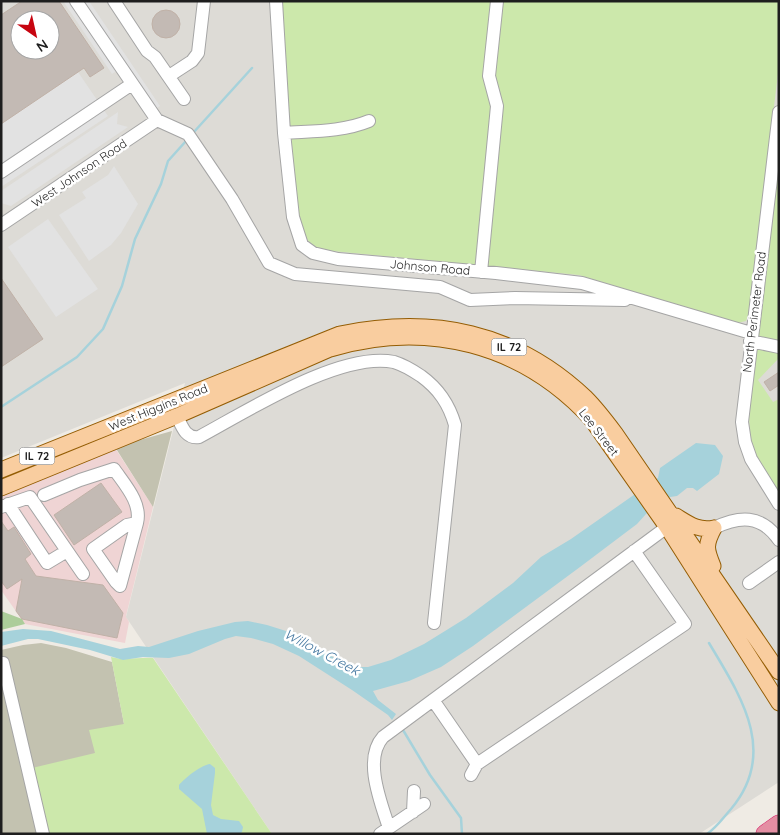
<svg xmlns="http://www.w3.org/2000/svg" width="780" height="835" font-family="Quicksand,sans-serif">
	<rect width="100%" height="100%" fill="#efebe4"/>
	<path fill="#efd4d4" d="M115,448l38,59 -27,109 3,6 -4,21 -100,-19 -24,-34v-96z"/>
	<path fill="#dddbd6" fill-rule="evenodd" d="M1,1h778v781l-80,52h-427l-146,-217 59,-234 -184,75zM20,20h30v30h-30z"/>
	<path fill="#c3c2b0" d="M172,431l-19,76 -38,-60z
		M41,643l25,5 46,14 12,62 -29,29 -48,81h-46v-184l22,-5z"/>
	<path fill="#cce8ab" d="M282,1h497v64l-30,248 -3,8 -9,2 -158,-48 -257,-25c-20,-8 -19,-21 -24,-40l-18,-198h3z
		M779,165v178l-22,-6z
		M764,346l15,8v4l-21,22 15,22 6,-3v94c-9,-13 -24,-33 -27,-48 -7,-32 1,-66 5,-98z
		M111,657c14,4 28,0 42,1l119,176h-225l-15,-66 63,-15 -6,-23 35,-6z"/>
	<path fill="#accd9a" d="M1,611l21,8 3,5 -24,6z"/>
	<path fill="#e2e2e2" d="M63,1h26l71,105 -9,6 -30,-44 -9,6z
		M78,72l30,44 -107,71v-63z
		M118,112l-1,12 11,3 -117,79 -10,-3v-12z
		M114,166l24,38 -17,29 -10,12 -22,16 -30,-46 27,-17 -4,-6 26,-17z
		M48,219l50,70 -42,28 -48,-70z"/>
	<path fill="#a6d2db" d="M696,443l19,2 8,11 -4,18 -22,17 -4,-3h-6l-10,8 -7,1 -24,17 -9,10 -57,43 -107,79 -32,21 -32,14 -36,10 5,9 18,14 -4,6 -4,-5 -36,-25 -53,-34 -26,-12 -22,-6 -15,-2 -11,3 -36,15 -20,4 -26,-1 -20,3 -33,-10 -52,-11h-10l-27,7v-14l22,-3 28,2 69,18 18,-3 11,1 49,-16 37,-9 13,-1 19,4 19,6 54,30 16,6h12l23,-7 33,-16 42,-26 47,-35 28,-26 30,-18 87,-61 2,-10z
		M210,764l5,4v5l-4,32 2,10 8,4 18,2 4,6 -1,5 -3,2h-32l-5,-25 -23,-20v-4c6,-7 22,-20 31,-21z"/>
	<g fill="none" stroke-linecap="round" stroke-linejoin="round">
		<path stroke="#a6d2db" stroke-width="2.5" d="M193,133l59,-65
			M1,407l76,-50 26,-28 19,-43 13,-47 26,-55 7,-23 18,-20
			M403,730l27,45 31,43 1,16
			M707,834c10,-7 16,-16 24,-25 48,-57 9,-114 -22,-166"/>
	</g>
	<path fill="#c3bab4" stroke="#c0b1a7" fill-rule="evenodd" d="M22,1h37l45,67 -14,9 -6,-9 -83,56v-109zM20,20h30v30h-30z
		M152 24a14 14 0 1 1 28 0a14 14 0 1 1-28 0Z
		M1,278l42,61 -42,28z
		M779,372v13l-9,6 -6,-9z
		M101,483l21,29 -48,33 -20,-30z
		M1,521l7,10 6,-4 17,27 -6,5 11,17 67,9 20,28 -6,25 -95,-19 -6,-8 6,-32 -15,10 -6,-8z"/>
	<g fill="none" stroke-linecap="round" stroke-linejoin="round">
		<g stroke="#a5a5a5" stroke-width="14">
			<path id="minor" d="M76,1l81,119 31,14 44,65 37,64 26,11 145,13 30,13 45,-2 110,2
				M114,1l33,50 8,6 29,42
				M276,1l8,132 9,84 9,28 11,8 25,6 158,14 86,10 169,50
				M169,76l23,-15 6,-8 6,-52
				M779,112l-37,310 3,20 6,17 28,45
				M284,133c29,-2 58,-1 85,-12
				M1,172l131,-88
				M1,225l156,-105
				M481,272l16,-166 -8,-30 8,-75
				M750,341l29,6
				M177,416c5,11 9,23 22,21 47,-25 141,-86 195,-75 10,3 18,8 27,14 18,13 28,28 34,49l-21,198
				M44,495l36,-15 34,-11c11,16 28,34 23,54l-17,63 -4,-4 -23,-33 34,-24 10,-2
				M8,504l39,59 20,-12
				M1,507l29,-10 53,77
				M714,528c25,-12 47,-14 65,12
				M749,583l30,-21
				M1,663h2l40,171
				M433,700l44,64
				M471,775l6,-11 208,-140 -51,-73
				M413,812l1,-21
				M389,828c-8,-25 -26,-69 -6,-91l284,-210
				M380,834l44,-30"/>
		</g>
		<g stroke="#945d04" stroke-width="17">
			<path id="major" d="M1,470l339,-136c93,-19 175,-3 246,64 11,11 20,23 29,35l164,239
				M1,488l176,-72 153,-67c97,-29 193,-5 262,71l75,107 112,176
				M676,516c13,8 22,15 38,12
				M713,566c-7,-17 -8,-21 1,-38"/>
		</g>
		<g stroke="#d5296d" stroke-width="19">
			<path id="highway" d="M765,834l14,-10"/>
		</g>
		<use href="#minor" stroke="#fff" stroke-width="12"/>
		<use href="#major" stroke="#f9cd9f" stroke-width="15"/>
		<use href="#highway" stroke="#e48ea3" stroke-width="18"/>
	</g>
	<g text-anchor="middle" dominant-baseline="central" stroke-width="5" stroke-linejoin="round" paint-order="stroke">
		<g fill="#fff" stroke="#626262" stroke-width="1">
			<rect x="491.5" y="338.5" width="35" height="17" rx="4"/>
			<rect x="19.5" y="447.5" width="35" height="17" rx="4"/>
		</g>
		<g font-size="11" font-weight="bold" fill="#1e1e1e">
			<text x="509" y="347">IL 72</text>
			<text x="37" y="456">IL 72</text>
		</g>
		<g font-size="12" fill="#1e1e1e" stroke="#fff">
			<text transform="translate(79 173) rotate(-34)">West Johnson Road</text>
			<text transform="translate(430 267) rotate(5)">Johnson Road</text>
			<text transform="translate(754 312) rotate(-83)">North Perimeter Road</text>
			<text transform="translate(158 407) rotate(-22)">West Higgins Road</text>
			<text transform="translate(599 432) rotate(52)">Lee Street</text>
		</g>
		<g font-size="14" font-style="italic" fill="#4a7ba3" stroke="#fff">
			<text transform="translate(322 652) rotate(28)">Willow Creek</text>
		</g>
	</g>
	<rect width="780" height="835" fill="none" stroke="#1e1e1e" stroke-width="5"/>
	<g transform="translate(35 35) rotate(146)"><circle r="24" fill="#ffffff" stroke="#a5a5a5"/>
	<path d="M0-4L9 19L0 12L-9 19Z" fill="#c70510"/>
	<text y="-8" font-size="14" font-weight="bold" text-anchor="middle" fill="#1e1e1e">N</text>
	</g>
</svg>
